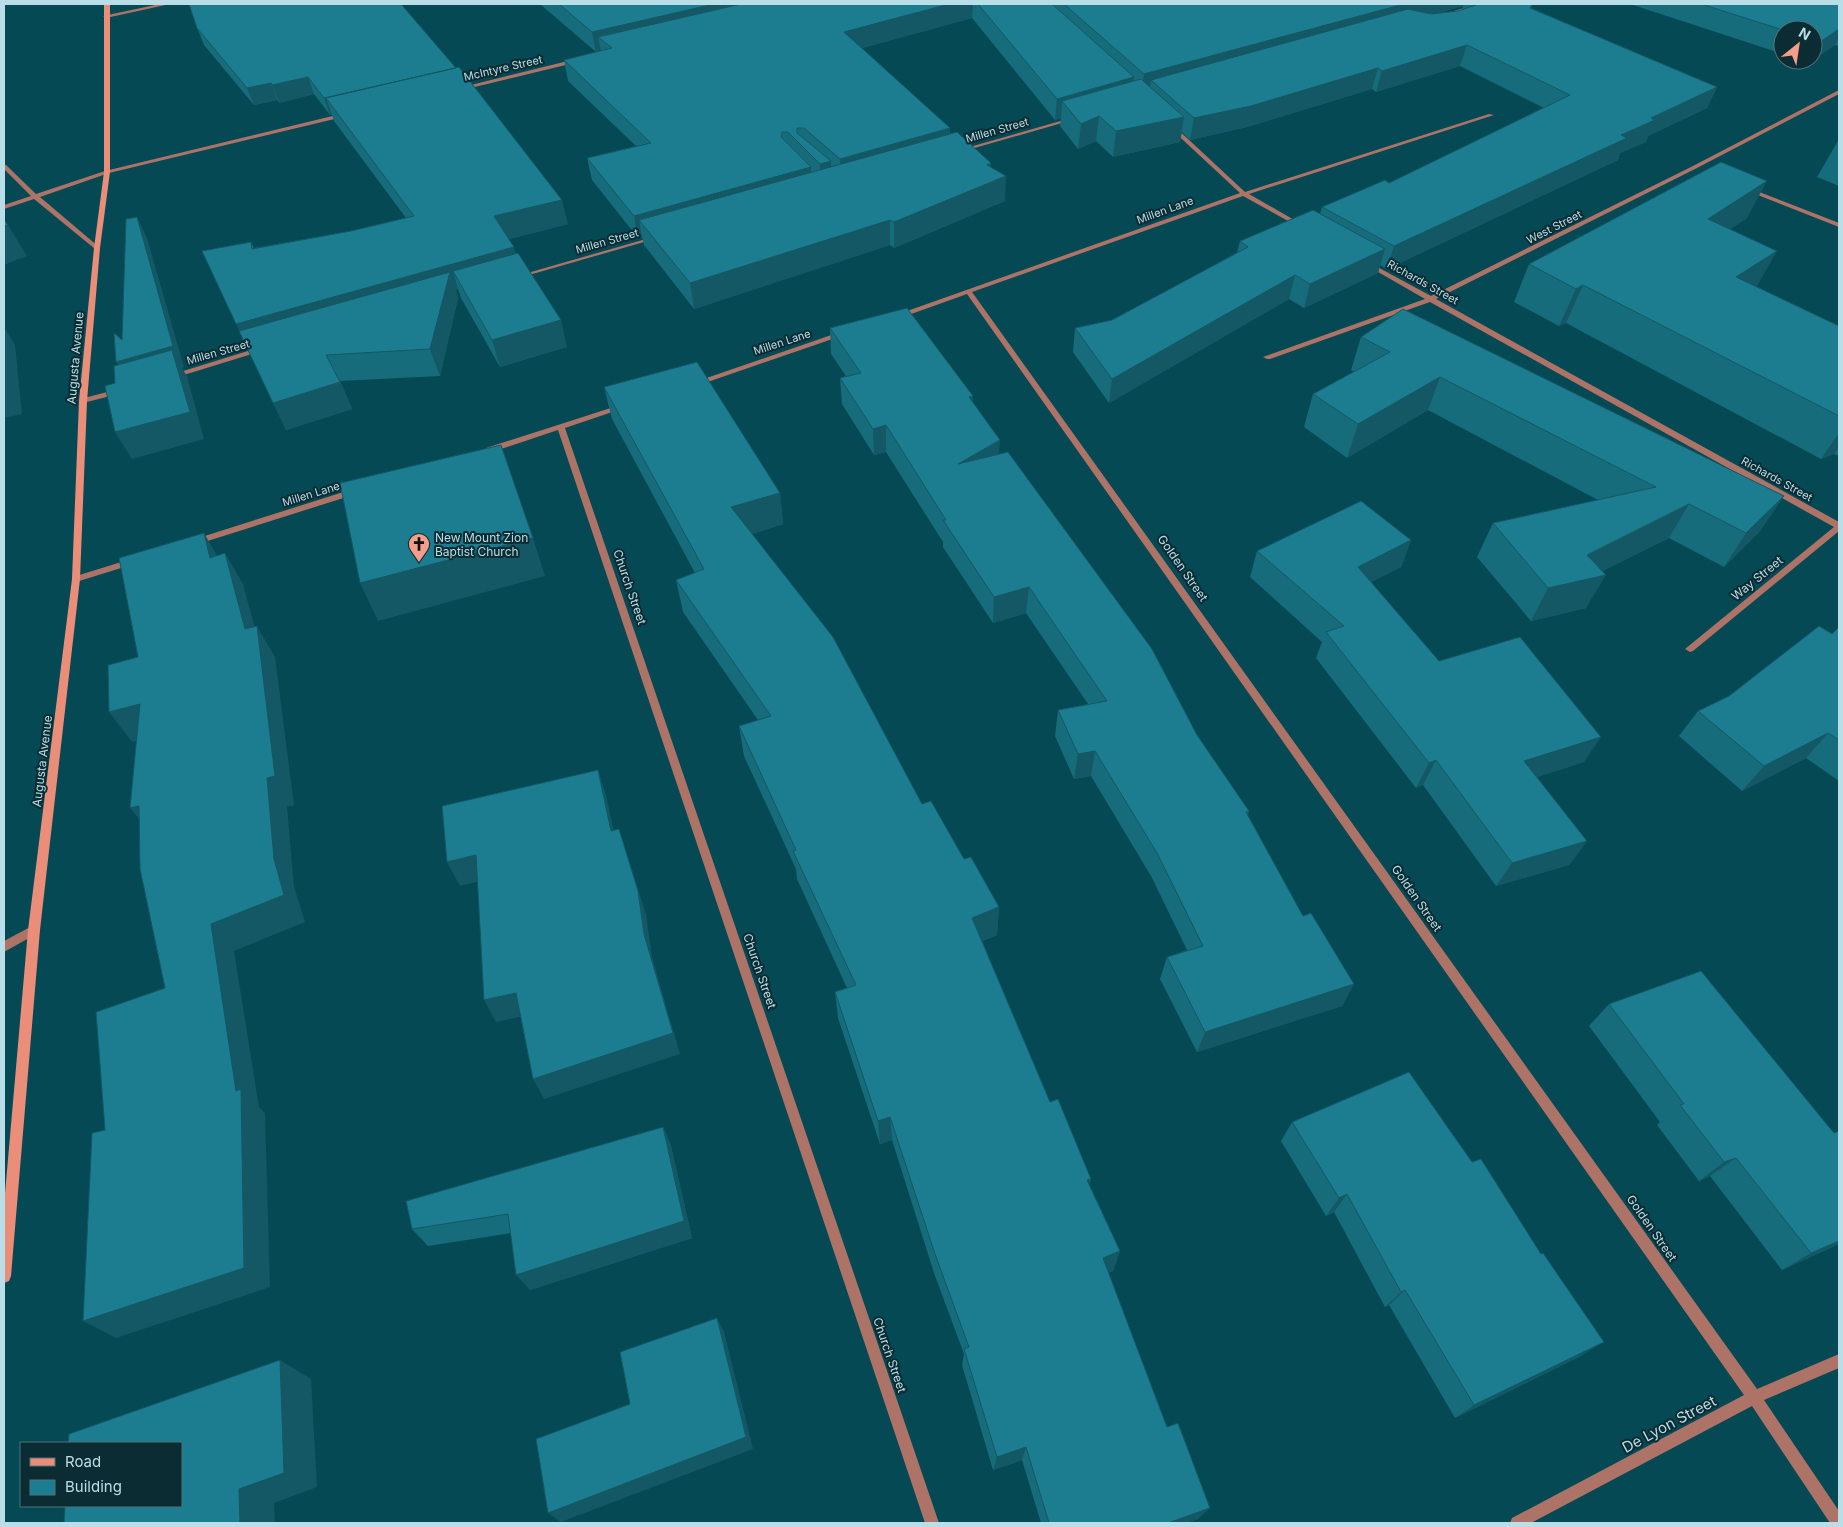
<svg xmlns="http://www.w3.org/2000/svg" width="1843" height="1527" font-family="Inter,sans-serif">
	<rect width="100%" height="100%" fill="#054955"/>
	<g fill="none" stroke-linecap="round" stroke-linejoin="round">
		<path fill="#ae7367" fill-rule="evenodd" d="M160,4h10l-64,14 -3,-2z
			M1478,4h8l-43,13 -3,-2z
			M576,59l3,2 -1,1 -116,28 -3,-2z
			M1839,90v4l-144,75 -259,130 403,223v9l-146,120 -3,1 -5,-3 149,-122 -404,-225 -160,57h-3l-4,-2 162,-58 -59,-34v-2h4l61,33 260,-129z
			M345,113l2,1v2l-238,57 -69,24 59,50v2h-4l-61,-50 -30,10v-4l27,-9 -27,-27v-5l2,1 30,29 69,-23z
			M1489,114l5,1 -245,79 54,31v2h-4l-56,-31 -271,96 785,1097 82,-35v14l-75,32 75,111v12h-9l-78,-117 -221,117h-21l2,-5 232,-123 -777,-1101 -67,24 -7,-2 347,-123 -71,-66v-2h4l72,67z
			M1071,118l5,1 -112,32 -5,-1z
			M1745,188h4l90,35v4l-94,-37z
			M653,237l5,1 -136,39 -5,-1z
			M840,332h6l1,2 -148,51h-6l-1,-2z
			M258,348h6l1,2 -91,28h-3l-4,-2z
			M119,389l4,2 -1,2 -39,10 -4,-2 1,-2z
			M620,405h6l1,2 -62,21 374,1095h-14l-367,-1093 -66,22h-6l-1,-2 1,-2z
			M353,489l3,1v4l-158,50 -3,1 -4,-3 1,-2z
			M131,559l3,1 1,2 -1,2 -58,18 -4,-3 1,-2z
			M34,925l4,2 2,3 -2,3 -34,19v-11z"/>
		<path fill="#ea8e7a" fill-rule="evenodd" d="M104,4h6v168l-10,76 -13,153 -7,178 -40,351 -29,346 -2,5 -5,2v-78l24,-275 44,-351 7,-178 15,-153 10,-76z"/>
	</g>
	<path fill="#176c7b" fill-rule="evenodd" d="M189,4l379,220 -59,15 7,15 51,93 -67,20 -39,-69 -3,-9 -2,1 2,8 -18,78 -100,5 12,28 -66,21 -84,-179 49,-9 3,6 97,-17 55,-13 -72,-97 -2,-6h-2l-16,-21 -35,9 -2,-3 -23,5 -50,-60 -7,-17z
		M540,4h993l-2,4 186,79 -10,21 -59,28 -2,6 -26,11 -2,7 -231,109 -7,-4 -2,8 -74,35 -15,-9 -180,104 -36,-51 2,-24 37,-8 125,-67 3,-12 80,-27 2,-7 67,-24 155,-75 -84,-42 -84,26 -4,-3 -125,38 -57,13 -8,-8 -2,10 -67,15 -17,-16 -18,8 -18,-23 1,-8 -6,2 -83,-102 -110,30 88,80v6l41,29v4l14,34 -111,47 -4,-3 -196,64 -50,-64 -2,-8 -4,1 -46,-58 -5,-22 49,-12 -68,-65 -4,-21 32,-8zM1463,6l-1,4 -4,1 -23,3z
		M1630,4h209v42l-4,-1 -22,15v-30h-30v24z
		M1801,60h12l-4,3z
		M1839,139v47l-22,-9z
		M1747,218l-17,11 27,58 82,39v130l-5,-2 -13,5 -255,-136 -7,3 -45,-24 15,-38z
		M830,328l143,68v6l26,53 198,280 52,76 -1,4 55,101 51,68 -12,22 -145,46 -37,-73 7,-22 20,-7 -36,-74 -60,-100 -17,3 -19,-43 3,-26 30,-6 -62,-91 -33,10 -50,-76v-5l-57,-90 -12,3 -32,-51 -2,-26 6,-2 -15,-22z
		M1361,337l400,193 -37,37 -55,-29 -67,33 -16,37 -55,13 -54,-64 16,-34 105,-23 -170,-90 -81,48 -43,-31 9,-33 41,-22 -3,-2z
		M604,387l176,106 3,31 -31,10 170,270 42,55 35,48 -2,28 -15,6 68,161 41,77 -2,6 31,66 -7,20 -5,2 90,246 -13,4h-144l-19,-63 -29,10 -31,-105 2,-11 -30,-81 -42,-133 -12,4 -42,-126 -3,-26 12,-4 -50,-109 -1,-10 -52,-113 -5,-30 19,-6 -75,-108 -7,-32 19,-7 -83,-154z
		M1411,540l-10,27 -30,15 68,79 145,101 -47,15 50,64 -18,24 -73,21 -73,-101 -7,3 -100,-130 6,-16 -72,-65 7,-26z
		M1839,627v154l-33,-23 -64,33 -63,-55 19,-25 31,-15 103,-62z
		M1609,1004l230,240 -57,26 -72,-94 -11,5 -42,-56 3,-3 -71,-96z
		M1292,1122l289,234 -126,62 -66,-113 -4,2 -51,-95 -8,4 -45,-75z
		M663,1127l8,19 21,92 -162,52 -19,-57 -83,13 -16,-17z"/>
	<path fill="#135864" d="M714,4h89l-205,33 3,14 -5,2 -4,-21z
		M949,4h24l-1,14 -127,35 -1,-21z
		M1404,4h60l-1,2 -301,83 -11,-9 -2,13 -8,2 3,-21z
		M1839,29v9l-4,7 -22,15v-5l7,-13z
		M1467,45l-7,21 -84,26 6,-21z
		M1378,68l-6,21 -125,38 -57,13 4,-22z
		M308,77l6,17 -35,9 -7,-18z
		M1134,77l-3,21 -69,3 -1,17 -6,2 2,-21z
		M271,83l6,17 -23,5 -7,-17z
		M1717,87l-10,21 -59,28 -2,6 -26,11 -2,7 -231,109 7,-23 257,-128z
		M324,98h2l6,17h-2z
		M1099,116l-3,25 -18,8 3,-25z
		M1184,117l-4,25 -67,15 3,-26z
		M950,128l-1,22 -108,31 -1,-22z
		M831,161l1,22 -11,3 -1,-22z
		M991,163v20l15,-7 -1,25 -111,47v-26z
		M811,167l1,22 -173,31 3,17 -4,1 -4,-22z
		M1767,181l-20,37 -58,38 19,-37z
		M562,200l6,24 -67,17 -7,-25z
		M137,217l10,21 37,129 -2,1 5,8 17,63 -72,20 -17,-27 14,-49 -13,-21 57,-16z
		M890,220v25l-196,64 -4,-26z
		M8,225l19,31 -23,9v-39z
		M514,247l7,25 -68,-1 5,18 -2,1 2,8 -18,78 -10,-27h-182l-12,-25z
		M1385,249l-7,24 -74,35 6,-24z
		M1777,251l-21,37 -20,-11z
		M1295,275l-6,24 -180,104 3,-24z
		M1583,285l-17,38 -7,3 17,-37z
		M561,320l6,27 -67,20 -8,-27z
		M4,327l11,18 7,69 -18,4z
		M1440,377l-12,33 -81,48 11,-34z
		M340,382l12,27 -66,21 -13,-27z
		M973,396l-1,26 -3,-25z
		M886,425v27l-12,3 -1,-26z
		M1839,433v14l-5,7 -13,5z
		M1000,440l-2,27 -40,-3z
		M780,493l3,31 -47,15 -5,-32z
		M1784,496l-23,34 -37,37 22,-34z
		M1689,504l-20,34 -84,42 21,-5 -20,33 -55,13 17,-33 39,-33z
		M204,533l18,31 -12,-6z
		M533,538l12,38 -167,45 -18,-38z
		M1411,540l-10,27 -53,26 10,-26z
		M225,553l18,31 16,59 -2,-17 18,31 19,148 -7,2 7,80 11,35 -71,29 25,156 6,6 5,174 -154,51 -33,-17 153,-230 -25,-167 63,-65 -7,-81 -22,-149z
		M1029,587l-3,26 -33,10 1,-26z
		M140,704l22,30 -30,8 -23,-30z
		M1828,733l-22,25 -64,33 22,-25z
		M1601,737l-17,25 -75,24 15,-25z
		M1095,751l-4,25 -17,3 4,-25z
		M1436,760l-13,25 -7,3 13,-25z
		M598,770l8,25 13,61 -8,-25z
		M139,806l15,31 -24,-29z
		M619,829l27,85 6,43 28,97 -136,45 -11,-20 111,-145z
		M1587,841l-18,24 -73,21 16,-23z
		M476,855l12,24 -28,7 -13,-24z
		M999,907l-2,28 -27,10 2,-27z
		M1354,984l-12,22 -145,46 8,-20z
		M516,993l12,22 -32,7 -12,-22z
		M890,1117l2,23 -12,4 -2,-23z
		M663,1127l8,19 21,92 -162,52 -14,-15z
		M1736,1158l-26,18 -11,5 25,-19z
		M1091,1179l-6,21 2,-20z
		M1347,1194l-13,18 -8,4 13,-18z
		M1839,1241v3l-57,26 29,-17z
		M1120,1251l-7,20 -17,7 7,-20z
		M1405,1290l-16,15 -4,2 16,-15z
		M717,1318l7,14 29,117 -192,73 -13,-9z
		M1604,1342l-23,14 -126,62 19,-13z
		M280,1360l31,19 6,108 -43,16 1,20h-35l-1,-34z
		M1026,1447l-4,13 -29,10 4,-13z
		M1210,1508l-12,11 -13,4h-17z"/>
	<path fill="#1b7d8f" stroke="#135864" d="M189,4h212l55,64 -132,30 -16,-21 -36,8 -1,-2 -24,5 -50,-60z
		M559,4h155l-122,28z
		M741,4h208l-105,28 106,96 -110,31 -36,-31h-7v5l34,28 -11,3 -32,-32h-6l-1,5 30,30 -177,49 -47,-58 64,-15 -87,-83 48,-12 -14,-11z
		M978,4h74l82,73 -77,22z
		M1064,4h340l-260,70z
		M1476,4h56l-2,4 187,79 -66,31 4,2 -34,15 6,3 -233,108 -72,-39 63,-27 4,3 181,-88 -103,-50 -85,26 -4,-3 -127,38 -57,12 -43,-38 257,-71 23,5 27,-3 18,-6z
		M1701,4h138v25l-19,13 -7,-2v-10h-30z
		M459,67l103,133 -68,16 20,31 -278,77 -34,-73 49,-9 1,7 99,-18 63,-15 -88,-118z
		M1141,79l43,38 -68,14 -17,-15 -18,8 -19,-23z
		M957,132l34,31 -4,2 19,11 -112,46 -4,-2 -200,63 -51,-63z
		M1721,162l46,19 -59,38 69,32 -41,26 103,49v90l-256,-131 -7,4 -47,-25z
		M1313,210l72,39 -75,35 -15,-9 -183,104 -37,-51 37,-8 136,-73 -8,-6z
		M137,217l36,129 -57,16 -2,-29 8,7 4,-121z
		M4,220l4,5 -4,1z
		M518,253l43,67 -69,20 -39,-69z
		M450,272l-20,77 -104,6 14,27 -67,21 -34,-72z
		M907,308l66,88 -4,1 31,43 -42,24 50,-12 144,197 45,86 52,76 -3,1 57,104 8,-3 43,71 -149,48 -38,-75 36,-11 -46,-93 -62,-102 -17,3 -20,-44 49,-9 -78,-114 -35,10 -51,-77h3l-60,-95 -13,4 -33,-51 21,-5 -31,-45z
		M1403,309l381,187 -38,37 -57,-29 -102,51 19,20 -58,13 -55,-65 163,-36 -216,-110 -82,47 -45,-30 77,-42 -29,-15z
		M172,350l18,62 -75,20 -10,-46 10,-3 -1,-17z
		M697,362l83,131 -49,14 102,130 89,167 9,-3 33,58 7,-2 28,50 -27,11 78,184 8,-3 33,80 -4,1 33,71 -17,7 64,169 11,-4 32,85 -42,15h-119l-23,-76 -29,10 -33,-108 5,-2 -34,-93 -45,-137 -12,4 -43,-129 21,-7 -63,-134 3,-1 -57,-124 32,-10 -95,-136 28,-11 -100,-182z
		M501,445l32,93 -173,45 -20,-100z
		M1361,501l50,39 -53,27 81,94 81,-24 81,100 -77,24 63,80 -75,22 -76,-103 -7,3 -103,-131 18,-6 -87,-75z
		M204,533l6,25 15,-5 20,76 12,-3 18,150 -8,2 7,81 10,36 -73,29 25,167 5,-2 3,179 -161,53 9,-188 13,-3 -9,-118 69,-24 -25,-119 -1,-63 -9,2 10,-104 -31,8 -1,-47 30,-8 -19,-99z
		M1819,626l13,8 7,-7v113l-11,-7 -64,33 -66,-55 31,-15z
		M598,770l13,61 8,-2 19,62 6,43 29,99 -140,46 -17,-86 -32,7 -8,-145 -29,7 -5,-56z
		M1701,971l133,162 5,-2v110l-28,12 -75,-95 -12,4 -44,-57 4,-1 -75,-100z
		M1409,1072l63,90 9,-3 60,95 2,-1 61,89 -130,63 -69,-115 -4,2 -54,-98 -8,4 -47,-76z
		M663,1127l21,94 -168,54 -8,-61 -96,15 -6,-28z
		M717,1318l29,119 -198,76 -12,-74 94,-35 -10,-52z
		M280,1360l4,113 -45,16 1,34h-176l1,-17h116v-63h-113l1,-9z"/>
	<defs>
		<g id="church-pin" transform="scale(1.125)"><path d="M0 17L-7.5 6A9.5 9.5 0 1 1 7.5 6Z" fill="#f49d8b" stroke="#0b2c33"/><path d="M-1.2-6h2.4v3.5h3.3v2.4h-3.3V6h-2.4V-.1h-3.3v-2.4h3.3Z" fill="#111"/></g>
	</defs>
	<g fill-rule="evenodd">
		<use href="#church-pin" x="419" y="544"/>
	</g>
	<g text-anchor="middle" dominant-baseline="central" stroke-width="4" stroke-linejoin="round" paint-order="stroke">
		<g font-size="11" fill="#badee7" stroke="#0b2c33">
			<text transform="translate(503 68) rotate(-13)">McIntyre Street</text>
			<text transform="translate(997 130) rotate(-16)">Millen Street</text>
			<text transform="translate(1165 210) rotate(-20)">Millen Lane</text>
			<text transform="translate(1554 227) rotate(-27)">West Street</text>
			<text transform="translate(607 241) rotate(-16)">Millen Street</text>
			<text transform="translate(1423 282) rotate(29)">Richards Street</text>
			<text transform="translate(782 342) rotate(-18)">Millen Lane</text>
			<text transform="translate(218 352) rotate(-16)">Millen Street</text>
			<text transform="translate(1777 479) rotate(29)">Richards Street</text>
			<text transform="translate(311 494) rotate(-17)">Millen Lane</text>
		</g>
		<g font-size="12" fill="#badee7" stroke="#0b2c33">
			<text transform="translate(75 358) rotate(-85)">Augusta Avenue</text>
			<text transform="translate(1183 568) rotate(55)">Golden Street</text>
			<text transform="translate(1757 578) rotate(-39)">Way Street</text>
			<text transform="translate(630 587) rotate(71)">Church Street</text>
			<text transform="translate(42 761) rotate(-83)">Augusta Avenue</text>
			<text transform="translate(1417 898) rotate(55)">Golden Street</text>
			<text transform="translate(760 971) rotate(71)">Church Street</text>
			<text transform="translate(1652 1228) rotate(55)">Golden Street</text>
			<text transform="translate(890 1355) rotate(71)">Church Street</text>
		</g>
		<g font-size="12" fill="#badee7" stroke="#0b2c33" text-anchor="start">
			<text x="435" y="537">New Mount Zion<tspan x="435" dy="14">Baptist Church</tspan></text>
		</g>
		<g font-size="15" fill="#badee7" stroke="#0b2c33">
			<text transform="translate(1669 1424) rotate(-28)">De Lyon Street</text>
		</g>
	</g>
	<rect width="1843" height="1527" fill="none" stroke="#badee7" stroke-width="10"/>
	<rect x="20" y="1442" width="162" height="65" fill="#0b2c33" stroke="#51737b"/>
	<rect x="30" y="1458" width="25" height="8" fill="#ea8e7a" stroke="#51737b"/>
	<text x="65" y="1467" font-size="15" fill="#badee7">Road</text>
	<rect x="30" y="1480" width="25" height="15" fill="#1b7d8f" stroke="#51737b"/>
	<text x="65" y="1492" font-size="15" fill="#badee7">Building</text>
	<g transform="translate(1798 45) rotate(30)"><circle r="24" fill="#0b2c33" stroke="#51737b"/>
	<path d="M0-4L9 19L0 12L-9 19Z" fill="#f49d8b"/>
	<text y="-8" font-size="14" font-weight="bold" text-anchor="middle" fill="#badee7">N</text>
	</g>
</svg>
